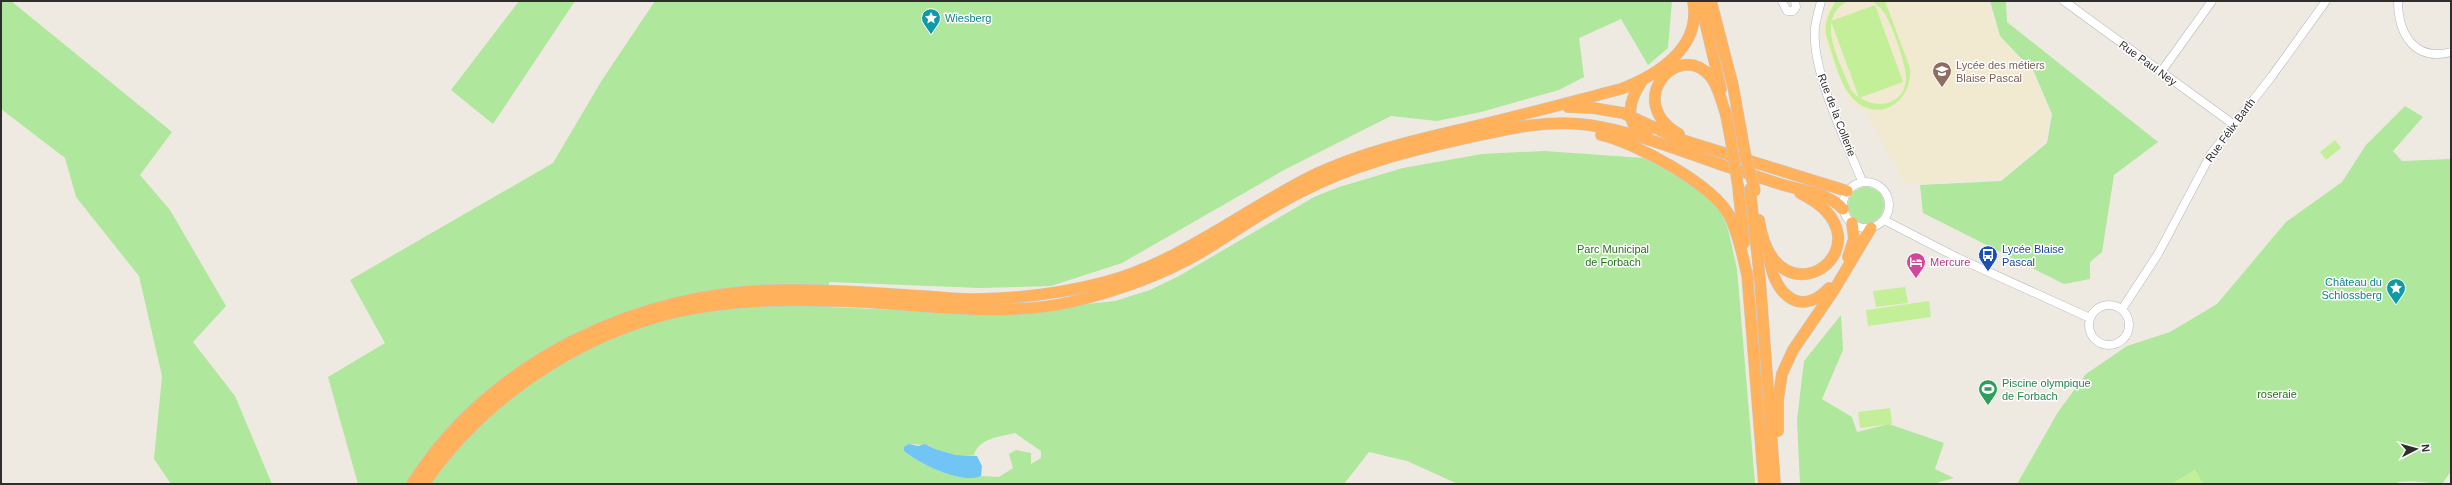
<svg xmlns="http://www.w3.org/2000/svg" width="2452" height="485" font-family="Helvetica,sans-serif">
	<rect width="100%" height="100%" fill="#efeae1"/>
	<path fill="#f1e9d0" d="M1829,1h158l12,35 34,37 18,41 -7,29 -43,36 -96,5 -40,-72 -15,-8 -29,-72z"/>
	<path fill="#afe79c" fill-rule="evenodd" d="M1,1h10l161,131 -32,43 30,35 56,96 -33,36 42,54 37,88h-101l-17,-25 8,-83 -23,-100 -63,-79 -11,-39 -64,-49z
		M519,1h56l-82,123 -42,-34z
		M655,1h1017l-4,47 -20,17 -27,-46 -42,19 5,39 -25,13 -78,22 -44,9 -46,-5 -107,54 -162,93 -71,23 -71,2 -151,-6 -1,25 164,7 123,-13 35,-11 29,-14 135,-79 25,-10 64,-19 79,-14 62,-3 100,7 48,26 26,21 10,24 9,40 18,215h-297l-51,-23 -38,-9 -25,32h-986l-30,-107 57,-34 -35,-63 203,-117 49,-83zM1015,433l26,18v7l-10,6v-11l-15,-3 -7,4 4,14 -14,9 -18,-1c-18,9 -62,-12 -77,-25l5,-7 19,1 7,4 21,6h18c5,-17 25,-18 41,-22z
		M1990,1h16l1,21 151,120 -44,33 -12,77 -12,10v17l-26,5 -141,-71 -3,-28 81,-4 46,-38 5,-29 -18,-42 -34,-36z
		M2405,106l18,11 -30,34 9,10 49,-2v312l-9,13c-15,0 -34,-6 -49,0h-190l-8,-14 -23,14h-155l41,-72 28,-38 41,-28 43,-14 47,-28 69,-82 56,-40 24,-37z
		M1848 205a18 18 0 1 1 36 0a18 18 0 1 1-36 0Z
		M1841,315l2,35 -21,49 30,18 5,15 32,-8 55,19 -9,26 19,9 -21,6h-133l-3,-64 7,-59z"/>
	<path fill="#c2ef97" d="M1836,1h12c-35,18 -7,62 3,89 16,20 53,20 55,-11 1,-13 -15,-58 -23,-68 -3,-4 -7,-7 -11,-10h13l25,67c3,36 -36,58 -60,27 -11,-13 -18,-43 -24,-60 -2,-13 3,-23 10,-34z
		M1875,5l28,77 -44,16 -28,-77z
		M2335,140l6,8 -15,12 -6,-8z
		M1905,287l3,16 -32,4 -3,-16z
		M1929,301l2,16 -63,9 -2,-16z
		M1890,408l2,16 -32,4 -2,-16z
		M2195,470l8,14h-31z"/>
	<path fill="#71c5f4" d="M909,444l9,2 7,-2 10,5 21,6 21,1 5,10 -1,10c-18,9 -62,-12 -77,-25v-4z"/>
	<g fill="none" stroke-linecap="round" stroke-linejoin="round">
		<g stroke="#b4b5c2" stroke-width="9">
			<path id="minor" d="M1782,1l5,10h6l3,-4 -1,-6
				M1821,1c-2,9 -5,18 -6,27 -4,43 31,113 47,153
				M2064,1l169,123
				M2398,1c0,32 16,61 53,51
				M2161,72l51,-71
				M1843 205a23 23 0 1 1 46 0a23 23 0 1 1-46 0Z
				M1884,220l74,38 132,60
				M2089 325a20 20 0 1 1 40 0a20 20 0 1 1-40 0Z
				M2122,309l36,-55 53,-100 61,-78 54,-75"/>
		</g>
		<g stroke="#c9c9c9" stroke-width="12">
			<path id="highway" d="M1700,1l21,88
				M1711,1l22,85 12,67
				M1642,81c-13,19 -20,43 6,56
				M1568,107l25,1 30,5 56,26 168,52
				M1725,110l6,31
				M1679,134c-56,-32 -1,-95 31,-58 9,10 12,29 17,41
				M1601,135c35,8 111,49 128,80 10,20 14,43 19,64
				M1738,186l6,57
				M1750,189l10,91 15,204
				M1759,220c17,113 140,22 41,-27
				M1769,252c1,35 28,70 60,36
				M1848,257l6,-18 -2,-16
				M1747,272l17,212
				M1778,431v-31l4,-26 11,-24 41,-60 37,-62
				M412,484c77,-123 228,-194 371,-194 46,-1 92,3 138,6 20,1 40,4 60,3 42,-1 83,-6 124,-17 72,-18 143,-75 211,-108 51,-24 109,-36 164,-49 47,-11 94,-24 141,-36 37,-14 81,-42 72,-88
				M424,484c58,-84 149,-146 248,-171 62,-15 129,-14 192,-11 68,4 141,15 207,0 46,-11 89,-26 129,-49 33,-20 65,-43 99,-60 53,-28 110,-42 168,-55 40,-9 81,-19 122,-13 46,7 89,25 133,40 19,6 39,13 58,19 22,7 47,8 63,25"/>
		</g>
		<use href="#minor" stroke="#fff" stroke-width="8"/>
		<use href="#highway" stroke="#ffb15c" stroke-width="11"/>
		<g stroke="#c9c9c9" stroke-width="12" stroke-linecap="butt">
			<path id="highway-bridge" d="M1731,141l7,45
				M1745,153l10,38"/>
		</g>
		<use href="#highway-bridge" stroke="#ffb15c" stroke-width="11"/>
	</g>
	<defs>
		<g id="sight-pin" transform="scale(1)"><path d="M0 17L-7.5 6A9.5 9.5 0 1 1 7.5 6Z" fill="#0f9aa8" stroke="#fff"/><path d="M0-6L1.8-2.2L6-1.7L2.9 1.2L3.7 5.4L0 3.3L-3.7 5.4L-2.9 1.2L-6-1.7L-1.8-2.2Z" fill="#fff"/></g>
		<g id="school-pin" transform="scale(1)"><path d="M0 17L-7.5 6A9.5 9.5 0 1 1 7.5 6Z" fill="#8d6e63" stroke="#fff"/><path d="M0-5L7-2L0 1L-7-2ZM-4 1L0 2.5L4 1V4Q0 6-4 4Z" fill="#fff"/></g>
		<g id="bus-pin" transform="scale(1)"><path d="M0 17L-7.5 6A9.5 9.5 0 1 1 7.5 6Z" fill="#1a4fb4" stroke="#fff"/><path d="M-5-6H5V4H4V6H2V4H-2V6H-4V4H-5ZM-3.5-4V0h7V-4ZM-3.5 1.2v1.5H-2V1.2ZM2 1.2v1.5H3.5V1.2Z" fill="#fff"/></g>
		<g id="hotel-pin" transform="scale(1)"><path d="M0 17L-7.5 6A9.5 9.5 0 1 1 7.5 6Z" fill="#d1479c" stroke="#fff"/><path d="M-6-4.5h1.5V1H6V5H4.5V3h-9V5H-6ZM-4 0a1.8 1.8 0 1 1 3.6 0ZM.5 0V-2.5h3Q6-2.5 6 0Z" fill="#fff"/></g>
		<g id="stadium-pin" transform="scale(1)"><path d="M0 17L-7.5 6A9.5 9.5 0 1 1 7.5 6Z" fill="#2e9e5b" stroke="#fff"/><path d="M0-5a6.5 5 0 1 0 0 10a6.5 5 0 1 0 0-10ZM-3.5-1.8h7v3.6h-7Z" fill="#fff"/></g>
	</defs>
	<g fill-rule="evenodd">
		<use href="#sight-pin" x="931" y="18"/>
		<use href="#school-pin" x="1942" y="71"/>
		<use href="#bus-pin" x="1988" y="255"/>
		<use href="#hotel-pin" x="1916" y="262"/>
		<use href="#sight-pin" x="2396" y="288"/>
		<use href="#stadium-pin" x="1988" y="389"/>
	</g>
	<g text-anchor="middle" dominant-baseline="central" stroke-width="3" stroke-linejoin="round" paint-order="stroke">
		<g font-size="11" fill="#0d838f" stroke="#fff" text-anchor="start">
			<text x="945" y="18">Wiesberg</text>
			<text x="2382" y="282" text-anchor="end">Château du<tspan x="2382" dy="13">Schlossberg</tspan></text>
		</g>
		<g font-size="11" fill="#2e2e2e" stroke="#fff">
			<text transform="translate(2148 63) rotate(36)">Rue Paul Ney</text>
			<text transform="translate(1837 115) rotate(69)">Rue de la Collerie</text>
			<text transform="translate(2230 130) rotate(-54)">Rue Félix Barth</text>
		</g>
		<g font-size="11" fill="#785e54" stroke="#fff" text-anchor="start">
			<text x="1956" y="65">Lycée des métiers<tspan x="1956" dy="13">Blaise Pascal</tspan></text>
		</g>
		<g font-size="11" fill="#237118" stroke="#fff">
			<text x="1613" y="249">Parc Municipal<tspan x="1613" dy="13">de Forbach</tspan></text>
			<text x="2277" y="394">roseraie</text>
		</g>
		<g font-size="11" fill="#164399" stroke="#fff" text-anchor="start">
			<text x="2002" y="249">Lycée Blaise<tspan x="2002" dy="13">Pascal</tspan></text>
		</g>
		<g font-size="11" fill="#b23c85" stroke="#fff" text-anchor="start">
			<text x="1930" y="262">Mercure</text>
		</g>
		<g font-size="11" fill="#27864d" stroke="#fff" text-anchor="start">
			<text x="2002" y="383">Piscine olympique<tspan x="2002" dy="13">de Forbach</tspan></text>
		</g>
	</g>
	<rect width="2452" height="485" fill="none" stroke="#2e2e2e" stroke-width="4"/>
	<g transform="translate(2416 449) rotate(84)" stroke="#ffffff" stroke-width="3" paint-order="stroke">
	<path d="M0-3L7 15L0 10L-7 15Z" fill="#2e2e2e"/>
	<text y="-6" font-size="11" font-weight="bold" text-anchor="middle" fill="#2e2e2e">N</text>
	</g>
</svg>
